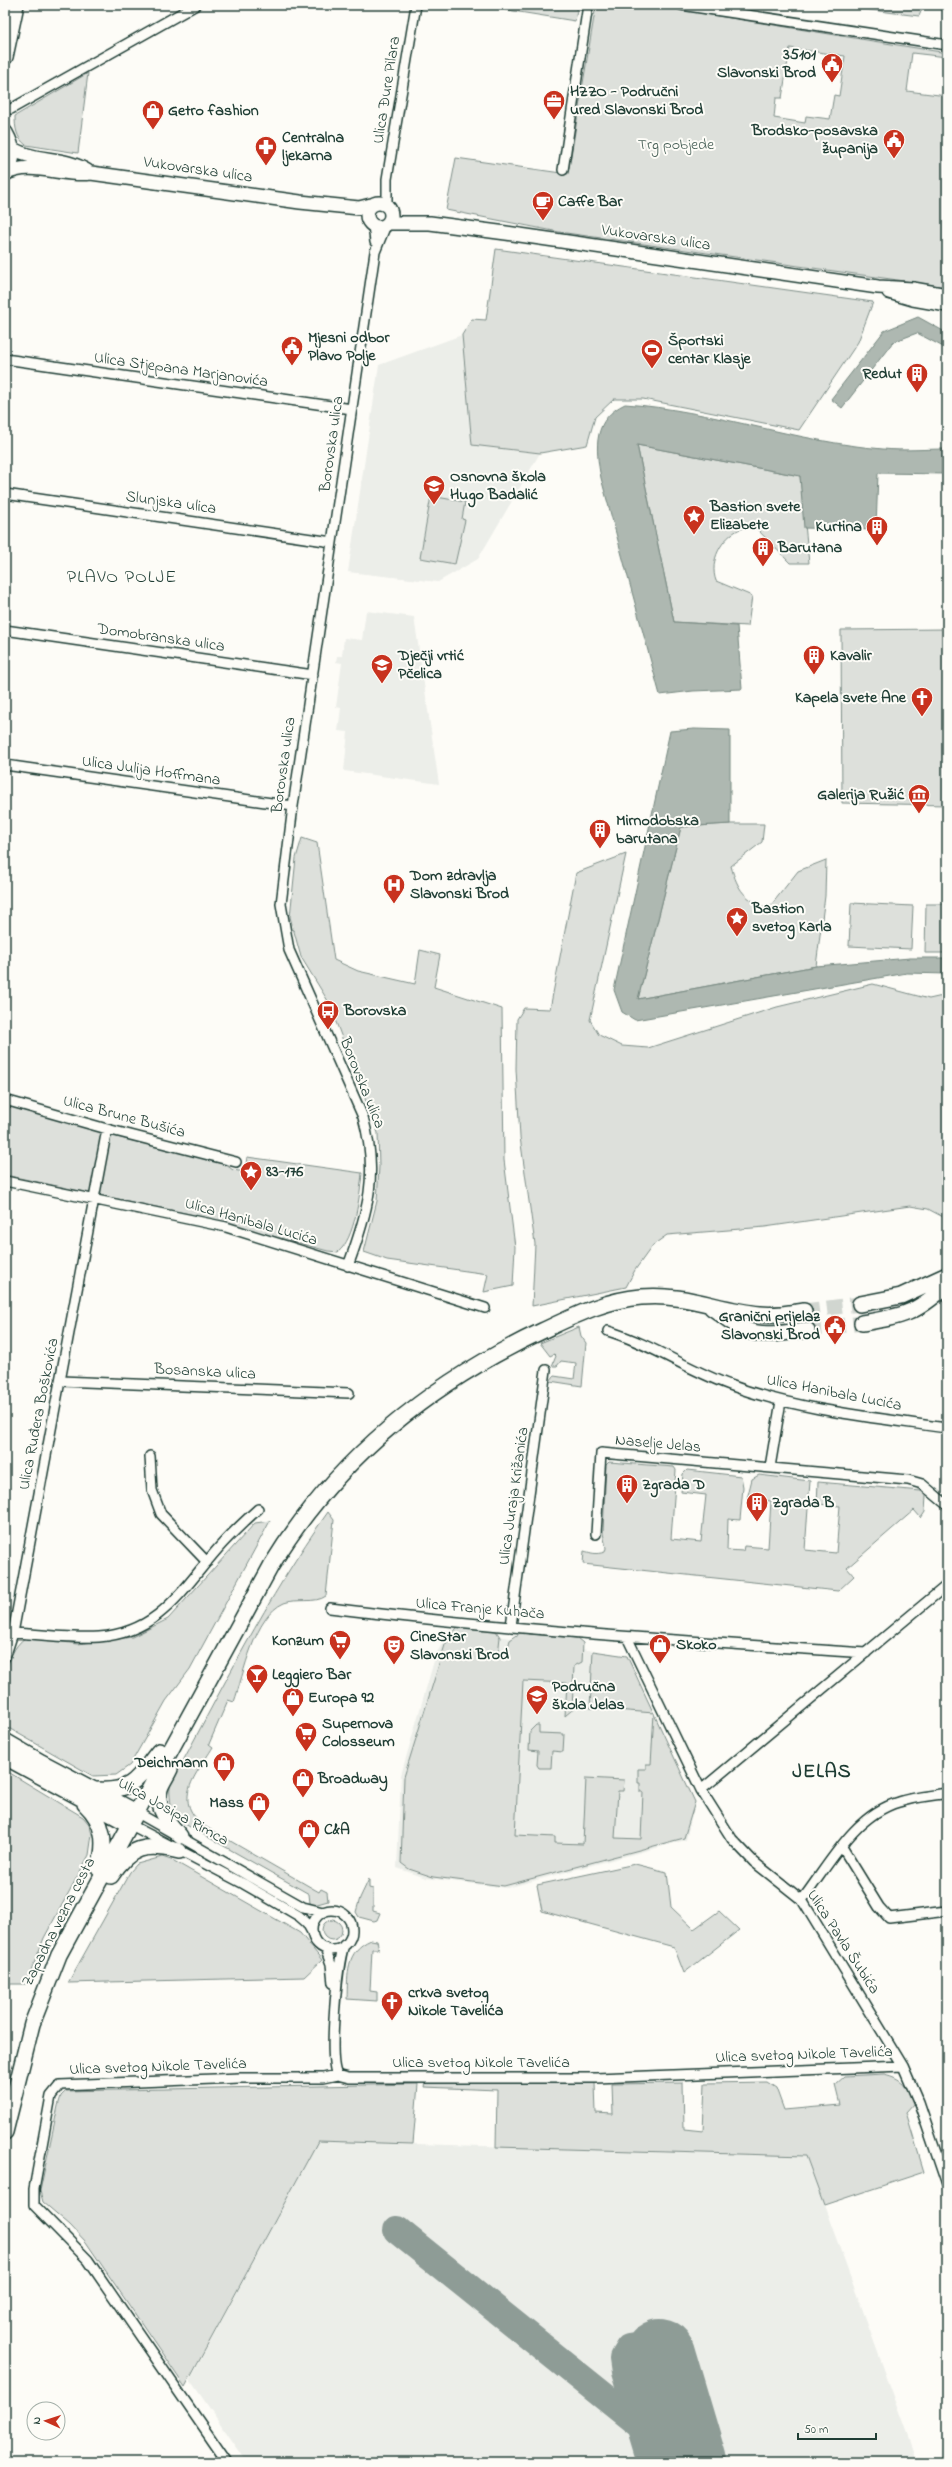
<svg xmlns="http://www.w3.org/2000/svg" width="952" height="2467" font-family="'Indie Flower',sans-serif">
	<rect width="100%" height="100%" fill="#fdfcf7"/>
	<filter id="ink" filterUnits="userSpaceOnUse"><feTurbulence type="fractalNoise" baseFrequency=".025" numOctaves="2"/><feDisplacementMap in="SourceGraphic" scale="8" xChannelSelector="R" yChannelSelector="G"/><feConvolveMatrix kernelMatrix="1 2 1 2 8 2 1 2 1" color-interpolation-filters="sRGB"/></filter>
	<g filter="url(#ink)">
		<path fill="#eceee9" d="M462,335l10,110 68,8 -62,106 -40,23 -90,-10 31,-207z
			M366,611l48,6 25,167 -95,-13 4,-39 -10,-1 3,-23 -5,-1 6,-44 -6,-1 1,-6h5l2,-18 18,2z
			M451,1629l176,27 68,146 -9,38 -179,48 -81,-10 -29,-10 4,-93 35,-121z
			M318,2141l488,15 112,306h-671l-57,-82z"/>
		<path fill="#dde0db" stroke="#7e8e88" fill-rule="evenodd" d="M476,5h102l-3,16z
			M596,5h54l297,48v4l-35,-4 -5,38 40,5v191l-388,-55 -113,-22 10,-52 112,16zM790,48l55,8 -6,40 -5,-1 -4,24 -24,-3 -1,7 -31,-5 2,-20h6z
			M865,5h59l-5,11 -56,-7z
			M88,73l-10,80 -52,-8c-10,-7 -11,-18 -11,-29z
			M496,249l377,53 -15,40 -59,88 -156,-31h-29l-19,18 -8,28 -47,8 -68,-8 -10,-110 10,-16 14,1z
			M637,445l163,31 9,87h-19l-34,-35c-5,0 -12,0 -16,1 -19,9 -31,32 -24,52l36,15 -4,30 -74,-4z
			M431,496l34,6 -3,17 3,1 -10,44 -35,-6z
			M947,629v176l-105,-2 -1,-173z
			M730,824h34l-2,18 -31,24c7,25 14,33 37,43l30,-38 28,-11 -1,36 -9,70 -178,33 43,-172z
			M302,838l15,5 17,117 24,11 57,13 5,-34 20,5 -6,32 68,22 2,151 11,87 -2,39 -29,6 4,-18 -101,-14 -23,-8 13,-51 2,-35 -1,-33 -50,-132 -27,-44 -11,-40 6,-59z
			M626,854l-36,166 9,15 23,11 26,2 129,-41 96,-23 56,15 18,-4v224l-19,-10 -18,-3 -145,21 -98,8 -14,10 -18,25 -9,17 -94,19 3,-62 -15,-107 -4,-68 1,-50 7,-11 26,1 26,-136z
			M851,903l62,3 -2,43 -62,-3z
			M926,904h21v49h-22z
			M5,1105l120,34 97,23 11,8 12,2 2,-15 115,16c-2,21 -7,66 -24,79l-10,-1 -134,-36 -189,-40z
			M579,1327l2,9 5,7 -4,43 -32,-5 4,-5 20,3 2,-16 -15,-2 -4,5h-5l4,-10 -2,-2 -4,2 -10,-13z
			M609,1462l65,5 2,3 -5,69 30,3 5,-47 -25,-3 2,-18 4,-4 54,6 2,11 -3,33 -12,-1 -1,31 16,1 1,-5 24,2 3,-47 -24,-2 5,-20 7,-4 51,6 -5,69 31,3 4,-47 -23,-2 1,-22 103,9 5,5 -1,16 -4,6 -7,-8 -67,58 7,8 -16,15 -255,-27 1,-13c8,2 11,4 21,1l1,-4 -3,-15 3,-68z
			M328,1512l6,8 -8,76c-11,8 -29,2 -42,7 -30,13 -40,71 -50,99l-6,-2 -19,44 4,3c-17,28 -43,54 -7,80l113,65 2,-3 6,3 1,9 -14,4 -4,-2 -1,-9 -126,-71c-12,-11 -14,-22 -13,-38 50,-92 97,-188 158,-273z
			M270,1521l-80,148 -24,32 -36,64 -14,10 -23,1 -88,-50c0,-30 -5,-70 21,-89l52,7 54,-7 36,-18 87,-96z
			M458,1626l38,5 4,6 -2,18h8l4,-15 10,-7 57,5 6,5 -1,19 -8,4 -2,44 -7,6 2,-33 -44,-2 -8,154 40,2v6l28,1 3,-66 38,2 -1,11h-5l-3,47 26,1 2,-47h-3v-9h-2v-14h8v-5h5l3,-51 -64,-5 3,-57 34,5 68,146 -11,36 -180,48 -71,-9 -24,-8 -8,-6 3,-86 41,-132z
			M536,1725h3v8l25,1 -1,18 -11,-1 -1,17h-12l-2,-3 1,-14 -9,-1 1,-19z
			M5,1770l78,47 6,7 3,10 -3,21 -45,83 -18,46h-21z
			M162,1857l12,4 126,72 22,27 -18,17 -236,6 62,-111 7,-8z
			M635,1864l32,8 4,35 23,22 25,-18 20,19 -55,43 -10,-26 -132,-36 -5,-26z
			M369,1879v9l4,1v22l7,2 -3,7 -3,1 -15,-4 -3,-5 4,-14z
			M322 1930a10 10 0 1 1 20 0a10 10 0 1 1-20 0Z
			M371,1940l6,1 2,8h-7l-2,42 7,1v9l-30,-2c1,-25 -2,-48 24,-59z
			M884,2074c18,4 24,12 30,29l-8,9 18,60 -100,33 -18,-49 -310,-9 1,-57 -73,-3 1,-5 170,1 1,30 17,1 -1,-30 71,-1 1,46 19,2 2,-48 62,-1 9,6 8,22 56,-5 -5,-20 10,-9z
			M418,2084l-5,60 -95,-3 -133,246 -99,-145 -16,-17 -27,-23 -3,-11 18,-85 3,-10 5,-5z"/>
		<path fill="#aeb8b1" stroke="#75877f" d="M918,317l29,16v16l-30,-16 -24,9 -51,66 -11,-9 53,-68z
			M625,404c87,6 171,38 258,45 21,2 43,0 64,0v25l-69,-1 -2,57 -72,-2 -4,-52 -163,-31 37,177 63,4 5,63 -49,2 -33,4 -59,-217c-6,-31 -8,-59 24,-74z
			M694,729l36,1v94l-49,3 -43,172 178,-33 94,-8h37v16l-40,-1 -272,47 -13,-8 -8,-22 56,-259z"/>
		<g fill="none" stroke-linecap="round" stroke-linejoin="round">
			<path stroke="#8e9c96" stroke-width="28" d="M397,2230l289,232
				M652,2462l-27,-90 -2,-14 6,-10c14,-3 21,-2 31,6"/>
			<path stroke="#8e9c96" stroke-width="70" d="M660,2354l32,108"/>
			<path stroke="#d1d6d0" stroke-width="15" stroke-dasharray="15 8" stroke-linecap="butt" d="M804,1311l56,-7
				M807,1330l55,-7"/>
			<g stroke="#1f3d34" stroke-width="12">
				<path id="street" d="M681,5l266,40
					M11,109l185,-104
					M563,170l25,-165
					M387,206v-27l29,-174
					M373,225l2,17
					M5,359l347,50
					M5,494l327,48
					M5,630l308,45
					M5,765l288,41
					M5,1100l102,29 129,33
					M5,1181l221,46 259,81
					M348,1266c20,-54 31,-92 15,-149l-74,-167 -8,-46 12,-98 82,-554 11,-27
					M608,1331c43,13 80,39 122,54 66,25 147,33 217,43
					M61,1381l288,12
					M150,1456l2,34 9,24 46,48
					M770,1467l11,-66
					M596,1534l5,-81 307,27 14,4 25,21
					M947,1585l-246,205 31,49 22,23 48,38 101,166 16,37 28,82
					M330,1608c178,22 357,33 536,45
					M511,1626l35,-256
					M5,1633c31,0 63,6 94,4 64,-5 86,-53 124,-94 11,-12 23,-23 35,-34
					M627,1637l74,153
					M5,1657l8,-24 94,-504
					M136,1812l167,95 20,5
					M129,1824l115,60 55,32 8,7 5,9
					M842,1847l37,60 10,11 58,-7
					M802,1900c27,-35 52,-85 97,-98 15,-5 32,-6 48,-9
					M312 1930a20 20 0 1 1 40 0a20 20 0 1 1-40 0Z
					M325,1948l6,16 2,19
					M337,2075c-9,-17 0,-110 7,-130
					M227,2462l-139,-202 -54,-55v-16l17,-93 9,-11 180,-7h83l14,-3 12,3h247l307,-12"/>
			</g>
			<g stroke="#1f3d34" stroke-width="16">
				<path id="secondary" d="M5,144c26,20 58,11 82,27
					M5,174c26,-14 58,3 86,-1l209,29 59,6 12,-3
					M367 215a12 12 0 1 1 24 0a12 12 0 1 1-24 0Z
					M388,223h42l76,10 372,54 35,2 34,6
					M889,292l24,7 34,6"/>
			</g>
			<g stroke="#1f3d34" stroke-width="18">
				<path id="primary" d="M5,57l11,-52
					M5,133c8,14 10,26 0,40
					M860,1304l41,-8 46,-21
					M712,1308c11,7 20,16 32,21 19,9 42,3 63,1
					M862,1323c42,-7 53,-9 85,-38
					M5,1741l36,21 95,50
					M5,1757l124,67
					M170,1769c-3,7 -8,13 -10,20 -5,18 9,35 20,47
					M98,1790c37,2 41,-15 61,-39
					M85,1804c20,19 21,39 14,65
					M111,1876c19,-30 35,-33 68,-25
					M5,2132l27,-108 27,-69 212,-389c64,-106 160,-183 271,-235 32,-15 63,-31 99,-34 44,-4 77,13 119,17 15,2 30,-1 44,-3"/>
			</g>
			<use href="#street" stroke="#fdfcf7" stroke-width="9"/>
			<use href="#secondary" stroke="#fdfcf7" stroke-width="13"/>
			<use href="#primary" stroke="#fdfcf7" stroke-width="15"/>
		</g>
	</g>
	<defs>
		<g id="civic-pin" transform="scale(1.15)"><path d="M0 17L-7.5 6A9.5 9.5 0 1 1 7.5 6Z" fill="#c8321e" stroke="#fdfcf7"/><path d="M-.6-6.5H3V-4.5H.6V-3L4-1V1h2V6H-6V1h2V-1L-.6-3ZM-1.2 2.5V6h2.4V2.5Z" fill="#fff"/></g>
		<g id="office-pin" transform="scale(1.15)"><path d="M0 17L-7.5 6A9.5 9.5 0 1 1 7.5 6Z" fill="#c8321e" stroke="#fdfcf7"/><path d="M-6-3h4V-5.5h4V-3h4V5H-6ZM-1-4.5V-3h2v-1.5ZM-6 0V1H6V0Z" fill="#fff"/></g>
		<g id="shop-pin" transform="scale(1.15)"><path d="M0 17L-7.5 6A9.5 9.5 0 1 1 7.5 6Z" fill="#c8321e" stroke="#fdfcf7"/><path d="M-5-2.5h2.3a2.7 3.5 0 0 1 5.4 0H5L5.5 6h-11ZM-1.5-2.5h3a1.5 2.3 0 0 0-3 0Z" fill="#fff"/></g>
		<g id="pharmacy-pin" transform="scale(1.15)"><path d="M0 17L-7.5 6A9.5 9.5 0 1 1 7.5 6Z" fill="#c8321e" stroke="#fdfcf7"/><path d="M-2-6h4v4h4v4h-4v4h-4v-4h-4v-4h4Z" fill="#fff"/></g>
		<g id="cafe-pin" transform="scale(1.15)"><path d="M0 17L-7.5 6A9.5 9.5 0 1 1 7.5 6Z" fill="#c8321e" stroke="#fdfcf7"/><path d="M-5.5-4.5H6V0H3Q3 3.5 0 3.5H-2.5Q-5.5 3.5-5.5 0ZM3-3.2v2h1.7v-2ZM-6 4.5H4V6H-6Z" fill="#fff"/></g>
		<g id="stadium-pin" transform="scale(1.15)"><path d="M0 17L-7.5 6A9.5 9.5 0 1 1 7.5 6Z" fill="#c8321e" stroke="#fdfcf7"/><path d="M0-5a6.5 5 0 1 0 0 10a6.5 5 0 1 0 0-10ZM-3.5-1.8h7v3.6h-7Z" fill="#fff"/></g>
		<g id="building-pin" transform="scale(1.15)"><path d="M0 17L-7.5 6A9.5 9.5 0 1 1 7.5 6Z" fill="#c8321e" stroke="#fdfcf7"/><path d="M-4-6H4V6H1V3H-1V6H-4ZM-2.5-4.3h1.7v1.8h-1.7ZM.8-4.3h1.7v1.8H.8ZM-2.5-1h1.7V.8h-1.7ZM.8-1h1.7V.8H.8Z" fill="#fff"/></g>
		<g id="school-pin" transform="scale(1.15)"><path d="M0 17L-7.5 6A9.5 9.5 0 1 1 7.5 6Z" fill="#c8321e" stroke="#fdfcf7"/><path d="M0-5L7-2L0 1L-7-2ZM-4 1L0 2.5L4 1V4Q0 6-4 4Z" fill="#fff"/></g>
		<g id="sight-pin" transform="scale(1.15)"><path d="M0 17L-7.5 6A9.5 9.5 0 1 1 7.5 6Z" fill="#c8321e" stroke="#fdfcf7"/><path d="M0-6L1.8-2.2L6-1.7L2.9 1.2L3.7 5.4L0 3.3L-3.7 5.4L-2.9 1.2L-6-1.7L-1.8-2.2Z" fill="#fff"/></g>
		<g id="church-pin" transform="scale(1.15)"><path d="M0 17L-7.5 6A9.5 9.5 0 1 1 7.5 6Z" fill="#c8321e" stroke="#fdfcf7"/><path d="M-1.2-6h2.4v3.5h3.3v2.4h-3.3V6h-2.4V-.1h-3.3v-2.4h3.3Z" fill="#fff"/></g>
		<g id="museum-pin" transform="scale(1.15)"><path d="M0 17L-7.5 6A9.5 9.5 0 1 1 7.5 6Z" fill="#c8321e" stroke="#fdfcf7"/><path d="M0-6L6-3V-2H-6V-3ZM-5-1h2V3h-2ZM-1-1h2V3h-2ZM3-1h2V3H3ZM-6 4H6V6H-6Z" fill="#fff"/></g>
		<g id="hospital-pin" transform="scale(1.15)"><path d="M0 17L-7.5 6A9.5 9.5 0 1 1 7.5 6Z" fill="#c8321e" stroke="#fdfcf7"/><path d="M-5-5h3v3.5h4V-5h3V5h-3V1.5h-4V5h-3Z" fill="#fff"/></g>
		<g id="bus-pin" transform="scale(1.15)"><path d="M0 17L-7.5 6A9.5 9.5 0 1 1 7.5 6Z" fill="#c8321e" stroke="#fdfcf7"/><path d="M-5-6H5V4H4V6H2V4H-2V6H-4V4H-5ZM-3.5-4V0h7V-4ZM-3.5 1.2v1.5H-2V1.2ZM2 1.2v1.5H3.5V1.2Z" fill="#fff"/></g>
		<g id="supermarket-pin" transform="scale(1.15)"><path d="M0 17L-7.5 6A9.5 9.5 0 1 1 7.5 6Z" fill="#c8321e" stroke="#fdfcf7"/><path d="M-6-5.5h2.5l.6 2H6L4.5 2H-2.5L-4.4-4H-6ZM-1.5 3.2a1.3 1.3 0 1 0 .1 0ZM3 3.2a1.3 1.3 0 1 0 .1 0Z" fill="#fff"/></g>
		<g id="theatre-pin" transform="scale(1.15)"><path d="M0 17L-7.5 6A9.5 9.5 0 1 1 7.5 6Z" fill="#c8321e" stroke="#fdfcf7"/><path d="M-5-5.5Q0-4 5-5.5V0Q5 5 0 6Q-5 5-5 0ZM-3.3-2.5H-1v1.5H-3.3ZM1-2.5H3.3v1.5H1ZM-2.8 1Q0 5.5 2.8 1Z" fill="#fff"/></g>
		<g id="bar-pin" transform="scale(1.15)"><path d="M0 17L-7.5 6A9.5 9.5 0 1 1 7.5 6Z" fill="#c8321e" stroke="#fdfcf7"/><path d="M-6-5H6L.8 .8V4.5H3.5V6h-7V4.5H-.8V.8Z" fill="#fff"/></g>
	</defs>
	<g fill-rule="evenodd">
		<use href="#civic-pin" x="832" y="64"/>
		<use href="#office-pin" x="554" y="101"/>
		<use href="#shop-pin" x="153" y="111"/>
		<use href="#civic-pin" x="894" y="140"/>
		<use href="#pharmacy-pin" x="266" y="147"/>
		<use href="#cafe-pin" x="543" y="202"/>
		<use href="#civic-pin" x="292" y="347"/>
		<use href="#stadium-pin" x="652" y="350"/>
		<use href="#building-pin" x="917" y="374"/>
		<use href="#school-pin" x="434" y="486"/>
		<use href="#sight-pin" x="694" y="516"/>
		<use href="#building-pin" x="877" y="527"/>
		<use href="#building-pin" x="763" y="548"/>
		<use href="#building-pin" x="814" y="656"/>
		<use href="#school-pin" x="382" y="665"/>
		<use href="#church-pin" x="922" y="698"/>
		<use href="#museum-pin" x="919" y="795"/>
		<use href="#building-pin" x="600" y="830"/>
		<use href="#hospital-pin" x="394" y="885"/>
		<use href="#sight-pin" x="737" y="918"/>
		<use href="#bus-pin" x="328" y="1011"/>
		<use href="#sight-pin" x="251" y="1172"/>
		<use href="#civic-pin" x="835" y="1326"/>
		<use href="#building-pin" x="627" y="1485"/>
		<use href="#building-pin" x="757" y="1503"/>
		<use href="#supermarket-pin" x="340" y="1641"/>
		<use href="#shop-pin" x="660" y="1645"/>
		<use href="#theatre-pin" x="394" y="1646"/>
		<use href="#bar-pin" x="257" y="1675"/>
		<use href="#school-pin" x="537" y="1696"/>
		<use href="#shop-pin" x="293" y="1698"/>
		<use href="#supermarket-pin" x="306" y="1733"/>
		<use href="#shop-pin" x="224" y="1763"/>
		<use href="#shop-pin" x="303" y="1779"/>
		<use href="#shop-pin" x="259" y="1803"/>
		<use href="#shop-pin" x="309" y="1830"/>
		<use href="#church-pin" x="392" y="2002"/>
	</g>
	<g text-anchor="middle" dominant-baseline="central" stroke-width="4" stroke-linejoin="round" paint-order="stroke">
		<g font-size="16" font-weight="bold" fill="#1f3d34" stroke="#fdfcf7" text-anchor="start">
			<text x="816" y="55" text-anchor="end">35101<tspan x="816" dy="18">Slavonski Brod</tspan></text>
			<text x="570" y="92">HZZO - Područni<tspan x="570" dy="18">ured Slavonski Brod</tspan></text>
			<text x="168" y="111">Getro fashion</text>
			<text x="878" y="131" text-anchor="end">Brodsko-posavska<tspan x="878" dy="18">županija</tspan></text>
			<text x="282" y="138">Centralna<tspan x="282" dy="18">ljekarna</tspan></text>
			<text x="558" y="202">Caffe Bar</text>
			<text x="308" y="338">Mjesni odbor<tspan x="308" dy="18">Plavo Polje</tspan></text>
			<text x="668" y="341">Športski<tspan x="668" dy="18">centar Klasje</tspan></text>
			<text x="902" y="374" text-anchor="end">Redut</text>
			<text x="450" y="477">Osnovna škola<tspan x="450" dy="18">Hugo Badalić</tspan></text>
			<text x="710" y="507">Bastion svete<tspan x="710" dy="18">Elizabete</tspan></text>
			<text x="862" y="527" text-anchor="end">Kurtina</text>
			<text x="778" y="548">Barutana</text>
			<text x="398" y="656">Dječji vrtić<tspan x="398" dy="18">Pčelica</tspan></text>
			<text x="830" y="656">Kavalir</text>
			<text x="906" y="698" text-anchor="end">Kapela svete Ane</text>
			<text x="904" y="795" text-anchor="end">Galerija Ružić</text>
			<text x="616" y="821">Mirnodobska<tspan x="616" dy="18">barutana</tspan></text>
			<text x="410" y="876">Dom zdravlja<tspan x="410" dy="18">Slavonski Brod</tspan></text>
			<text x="752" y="909">Bastion<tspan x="752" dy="18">svetog Karla</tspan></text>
			<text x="344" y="1011">Borovska</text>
			<text x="266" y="1172">83-176</text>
			<text x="820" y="1317" text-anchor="end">Granični prijelaz<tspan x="820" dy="18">Slavonski Brod</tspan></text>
			<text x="642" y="1485">Zgrada D</text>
			<text x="772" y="1503">Zgrada B</text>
			<text x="410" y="1637">CineStar<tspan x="410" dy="18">Slavonski Brod</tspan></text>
			<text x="324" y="1641" text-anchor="end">Konzum</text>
			<text x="676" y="1645">Skoko</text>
			<text x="272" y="1675">Leggiero Bar</text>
			<text x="552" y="1687">Područna<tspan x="552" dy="18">škola Jelas</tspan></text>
			<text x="308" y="1698">Europa 92</text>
			<text x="322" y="1724">Supernova<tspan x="322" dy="18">Colosseum</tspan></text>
			<text x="208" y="1763" text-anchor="end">Deichmann</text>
			<text x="318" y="1779">Broadway</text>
			<text x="244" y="1803" text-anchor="end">Mass</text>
			<text x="324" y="1830">C&amp;A</text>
			<text x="408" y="1993">crkva svetog<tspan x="408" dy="18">Nikole Tavelića</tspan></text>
		</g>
		<g font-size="16" fill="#1f3d34" stroke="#fdfcf7">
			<text transform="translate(387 90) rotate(-81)">Ulica Đure Pilara</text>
			<text transform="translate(198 170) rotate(8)">Vukovarska ulica</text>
			<text transform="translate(656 238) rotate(8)">Vukovarska ulica</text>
			<text transform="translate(181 370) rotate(8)">Ulica Stjepana Marjanovića</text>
			<text transform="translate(332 444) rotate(-82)">Borovska ulica</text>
			<text transform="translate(171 503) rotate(8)">Slunjska ulica</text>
			<text transform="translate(161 638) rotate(8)">Domobranska ulica</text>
			<text transform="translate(284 765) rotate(-82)">Borovska ulica</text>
			<text transform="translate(151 771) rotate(8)">Ulica Julija Hoffmana</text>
			<text transform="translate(362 1083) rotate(68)">Borovska ulica</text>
			<text transform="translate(124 1117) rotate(15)">Ulica Brune Bušića</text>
			<text transform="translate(251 1222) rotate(16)">Ulica Hanibala Lucića</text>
			<text transform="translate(205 1372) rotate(3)">Bosanska ulica</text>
			<text transform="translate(834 1393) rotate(11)">Ulica Hanibala Lucića</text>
			<text transform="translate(39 1414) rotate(-79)">Ulica Ruđera Boškovića</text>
			<text transform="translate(658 1444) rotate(5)">Naselje Jelas</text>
			<text transform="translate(514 1496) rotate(-82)">Ulica Juraja Križanića</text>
			<text transform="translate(480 1609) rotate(5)">Ulica Franje Kuhača</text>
			<text transform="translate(173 1812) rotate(29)">Ulica Josipa Rimca</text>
			<text transform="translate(59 1922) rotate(-63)">Zapadna vezna cesta</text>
			<text transform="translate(843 1942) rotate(57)">Ulica Pavla Šubića</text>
			<text transform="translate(804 2055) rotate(-2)">Ulica svetog Nikole Tavelića</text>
			<text x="481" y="2063">Ulica svetog Nikole Tavelića</text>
			<text transform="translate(158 2067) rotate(-2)">Ulica svetog Nikole Tavelića</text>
		</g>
		<g font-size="16" fill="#455e55" stroke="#fdfcf7">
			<text x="676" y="145">Trg pobjede</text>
		</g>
		<g font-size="18" letter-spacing="1" fill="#1f3d34" stroke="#fdfcf7">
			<text x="122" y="578">PLAVO POLJE</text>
		</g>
		<g font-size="20" font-weight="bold" letter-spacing="1" fill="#1f3d34" stroke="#fdfcf7">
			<text x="822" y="1772">JELAS</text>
		</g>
	</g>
	<rect width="952" height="2467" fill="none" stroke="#fdfcf7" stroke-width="20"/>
	<rect x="10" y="10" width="932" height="2447" fill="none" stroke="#1f3d34" stroke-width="1.5" filter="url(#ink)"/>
	<g transform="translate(46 2421) rotate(273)"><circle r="19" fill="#fdfcf7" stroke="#a4b0a9"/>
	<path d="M0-3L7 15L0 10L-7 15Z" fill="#c8321e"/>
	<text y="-6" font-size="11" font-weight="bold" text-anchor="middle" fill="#1f3d34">N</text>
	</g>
	<path d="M798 2433v6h78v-6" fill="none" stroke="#1f3d34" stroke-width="2"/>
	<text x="804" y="2433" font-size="12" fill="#1f3d34" stroke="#fdfcf7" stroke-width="3" paint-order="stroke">50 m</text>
</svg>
